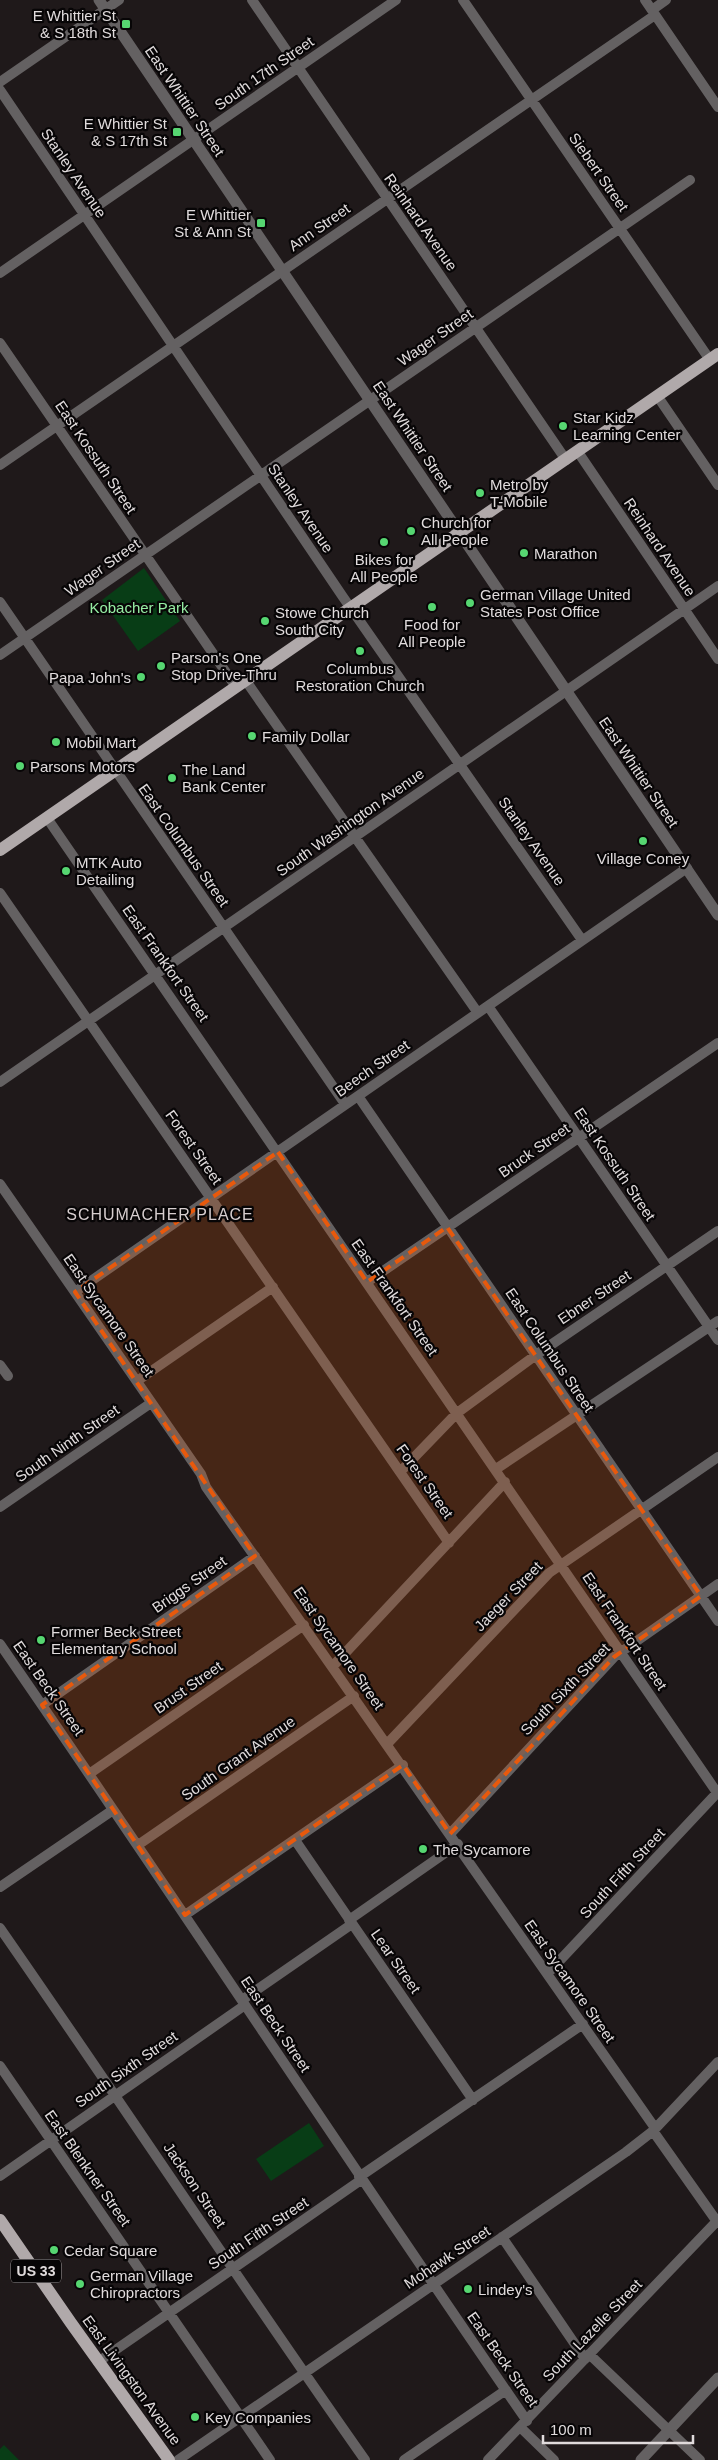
<svg xmlns="http://www.w3.org/2000/svg" width="718" height="2460" font-family="Arial,sans-serif">
	<rect width="100%" height="100%" fill="#1f191a"/>
	<path fill="#083d16" d="M144,568l36,53 -42,30 -36,-51z
		M309,2123l15,23 -53,35 -15,-22z
		M4,2445l15,15h-19v-11z"/>
	<g fill="none" stroke-linecap="round" stroke-linejoin="round">
		<path stroke="#646162" stroke-width="10" d="M252,0l314,460
			M463,0l247,360
			M645,0l73,107
			M652,10l14,-10
			M0,82l119,-82
			M0,90l343,507 239,343
			M0,273l396,-273
			M0,343l236,344
			M658,397l60,88
			M578,452l140,207
			M0,465l655,-450
			M0,602l345,502
			M0,655l690,-475
			M246,681l232,332
			M47,818l671,976
			M0,893l449,650
			M488,1006l230,334
			M0,1082l718,-496
			M358,1096l360,525
			M0,1184l201,290 5,13 449,641
			M367,1282l351,-239
			M75,1292l612,-424
			M0,1365l8,11
			M137,1381l136,-94
			M496,1469l222,-148
			M400,1472l57,-59 79,-58 182,-124
			M0,1507l151,-104
			M0,1644c178,258 349,519 527,777
			M333,1666l172,-184
			M42,1705l213,-149
			M388,1743l161,-170 169,-116
			M89,1774l215,-149
			M450,1834l164,-177 104,-73
			M295,1840l178,260
			M138,1845l216,-149
			M0,1887l113,-77
			M185,1915l218,-150
			M349,1920l109,-76
			M0,1928c123,177 241,356 365,532
			M548,1973l170,-181
			M242,2000l110,-76
			M0,2066l270,394
			M653,2131l65,92
			M0,2176l245,-171
			M359,2177l224,-153
			M502,2237l83,122
			M589,2354l111,106
			M98,2362l263,-182
			M520,2427l34,33
			M178,2460l448,-308 27,-21 65,-69
			M404,2460l102,-70
			M488,2460l229,-239"/>
		<path stroke="#646162" stroke-width="11" d="M99,0l619,915
			M641,2460l77,-82"/>
		<path stroke="#b0a9aa" stroke-width="12" d="M0,850l718,-496
			M0,2220l71,103 98,137"/>
	</g>
	<path fill="#e8590c" fill-opacity="0.2" stroke="#e8590c" stroke-width="4" stroke-dasharray="10 6" stroke-linejoin="round" d="M278,1152l89,130 80,-55 254,369 -87,61 -164,177 -47,-69 -218,150 -143,-210 213,-149 -180,-264z"/>
	<g fill="#56d671" stroke="#070506" stroke-width="2">
		<rect x="121" y="19" width="10" height="10" rx="2.5"/>
		<rect x="172" y="127" width="10" height="10" rx="2.5"/>
		<rect x="256" y="218" width="10" height="10" rx="2.5"/>
		<circle cx="563" cy="426" r="5"/>
		<circle cx="480" cy="493" r="5"/>
		<circle cx="411" cy="531" r="5"/>
		<circle cx="384" cy="542" r="5"/>
		<circle cx="524" cy="553" r="5"/>
		<circle cx="470" cy="603" r="5"/>
		<circle cx="432" cy="607" r="5"/>
		<circle cx="265" cy="621" r="5"/>
		<circle cx="360" cy="651" r="5"/>
		<circle cx="161" cy="666" r="5"/>
		<circle cx="141" cy="677" r="5"/>
		<circle cx="252" cy="736" r="5"/>
		<circle cx="56" cy="742" r="5"/>
		<circle cx="20" cy="766" r="5"/>
		<circle cx="172" cy="778" r="5"/>
		<circle cx="643" cy="841" r="5"/>
		<circle cx="66" cy="871" r="5"/>
		<circle cx="41" cy="1640" r="5"/>
		<circle cx="423" cy="1849" r="5"/>
		<circle cx="54" cy="2250" r="5"/>
		<circle cx="80" cy="2284" r="5"/>
		<circle cx="468" cy="2289" r="5"/>
		<circle cx="195" cy="2417" r="5"/>
	</g>
	<g text-anchor="middle" dominant-baseline="central" stroke-width="4.5" stroke-linejoin="round" paint-order="stroke">
		<rect fill="#070506" stroke="#9f9b9c" stroke-width="1" x="11" y="2259.5" width="50" height="23" rx="4"/>
		<g font-size="14" font-weight="bold" fill="#e0dbdc">
			<text x="36" y="2271">US 33</text>
		</g>
		<g font-size="15" fill="#e0dbdc" stroke="#070506" text-anchor="start">
			<text x="116" y="15" text-anchor="end">E Whittier St<tspan x="116" dy="17">&amp; S 18th St</tspan></text>
			<text x="167" y="123" text-anchor="end">E Whittier St<tspan x="167" dy="17">&amp; S 17th St</tspan></text>
			<text x="251" y="214" text-anchor="end">E Whittier<tspan x="251" dy="17">St &amp; Ann St</tspan></text>
			<text x="573" y="417">Star Kidz<tspan x="573" dy="17">Learning Center</tspan></text>
			<text x="490" y="484">Metro by<tspan x="490" dy="17">T-Mobile</tspan></text>
			<text x="421" y="522">Church for<tspan x="421" dy="17">All People</tspan></text>
			<text x="534" y="553">Marathon</text>
			<text x="384" y="559" text-anchor="middle">Bikes for<tspan x="384" dy="17">All People</tspan></text>
			<text x="480" y="594">German Village United<tspan x="480" dy="17">States Post Office</tspan></text>
			<text x="275" y="612">Stowe Church<tspan x="275" dy="17">South City</tspan></text>
			<text x="432" y="624" text-anchor="middle">Food for<tspan x="432" dy="17">All People</tspan></text>
			<text x="171" y="657">Parson's One<tspan x="171" dy="17">Stop Drive-Thru</tspan></text>
			<text x="360" y="668" text-anchor="middle">Columbus<tspan x="360" dy="17">Restoration Church</tspan></text>
			<text x="131" y="677" text-anchor="end">Papa John's</text>
			<text x="262" y="736">Family Dollar</text>
			<text x="66" y="742">Mobil Mart</text>
			<text x="30" y="766">Parsons Motors</text>
			<text x="182" y="769">The Land<tspan x="182" dy="17">Bank Center</tspan></text>
			<text x="643" y="858" text-anchor="middle">Village Coney</text>
			<text x="76" y="862">MTK Auto<tspan x="76" dy="17">Detailing</tspan></text>
			<text x="51" y="1631">Former Beck Street<tspan x="51" dy="17">Elementary School</tspan></text>
			<text x="433" y="1849">The Sycamore</text>
			<text x="64" y="2250">Cedar Square</text>
			<text x="90" y="2275">German Village<tspan x="90" dy="17">Chiropractors</tspan></text>
			<text x="478" y="2289">Lindey's</text>
			<text x="205" y="2417">Key Companies</text>
		</g>
		<g font-size="15" fill="#e0dbdc" stroke="#070506">
			<text transform="translate(264 73) rotate(-35)">South 17th Street</text>
			<text transform="translate(185 101) rotate(56)">East Whittier Street</text>
			<text transform="translate(599 172) rotate(55)">Siebert Street</text>
			<text transform="translate(74 173) rotate(56)">Stanley Avenue</text>
			<text transform="translate(421 222) rotate(55)">Reinhard Avenue</text>
			<text transform="translate(319 227) rotate(-35)">Ann Street</text>
			<text transform="translate(435 337) rotate(-35)">Wager Street</text>
			<text transform="translate(413 436) rotate(56)">East Whittier Street</text>
			<text transform="translate(96 457) rotate(56)">East Kossuth Street</text>
			<text transform="translate(301 508) rotate(56)">Stanley Avenue</text>
			<text transform="translate(660 547) rotate(56)">Reinhard Avenue</text>
			<text transform="translate(102 567) rotate(-35)">Wager Street</text>
			<text transform="translate(639 772) rotate(56)">East Whittier Street</text>
			<text transform="translate(350 822) rotate(-35)">South Washington Avenue</text>
			<text transform="translate(532 841) rotate(55)">Stanley Avenue</text>
			<text transform="translate(184 845) rotate(55)">East Columbus Street</text>
			<text transform="translate(166 963) rotate(55)">East Frankfort Street</text>
			<text transform="translate(372 1068) rotate(-35)">Beech Street</text>
			<text transform="translate(194 1147) rotate(55)">Forest Street</text>
			<text transform="translate(534 1150) rotate(-35)">Bruck Street</text>
			<text transform="translate(615 1164) rotate(56)">East Kossuth Street</text>
			<text transform="translate(395 1297) rotate(55)">East Frankfort Street</text>
			<text transform="translate(594 1297) rotate(-34)">Ebner Street</text>
			<text transform="translate(109 1315) rotate(55)">East Sycamore Street</text>
			<text transform="translate(550 1350) rotate(56)">East Columbus Street</text>
			<text transform="translate(67 1443) rotate(-35)">South Ninth Street</text>
			<text transform="translate(425 1481) rotate(55)">Forest Street</text>
			<text transform="translate(189 1584) rotate(-35)">Briggs Street</text>
			<text transform="translate(508 1596) rotate(-46)">Jaeger Street</text>
			<text transform="translate(625 1631) rotate(56)">East Frankfort Street</text>
			<text transform="translate(339 1648) rotate(55)">East Sycamore Street</text>
			<text transform="translate(188 1687) rotate(-35)">Brust Street</text>
			<text transform="translate(49 1688) rotate(55)">East Beck Street</text>
			<text transform="translate(565 1689) rotate(-46)">South Sixth Street</text>
			<text transform="translate(238 1758) rotate(-35)">South Grant Avenue</text>
			<text transform="translate(622 1873) rotate(-47)">South Fifth Street</text>
			<text transform="translate(396 1961) rotate(55)">Lear Street</text>
			<text transform="translate(570 1981) rotate(55)">East Sycamore Street</text>
			<text transform="translate(276 2024) rotate(56)">East Beck Street</text>
			<text transform="translate(126 2069) rotate(-35)">South Sixth Street</text>
			<text transform="translate(88 2168) rotate(55)">East Blenkner Street</text>
			<text transform="translate(195 2185) rotate(56)">Jackson Street</text>
			<text transform="translate(258 2233) rotate(-34)">South Fifth Street</text>
			<text transform="translate(447 2257) rotate(-34)">Mohawk Street</text>
			<text transform="translate(592 2330) rotate(-46)">South Lazelle Street</text>
			<text transform="translate(503 2359) rotate(55)">East Beck Street</text>
			<text transform="translate(132 2380) rotate(54)">East Livingston Avenue</text>
		</g>
		<g font-size="15" fill="#96eda3" stroke="#070506">
			<text x="139" y="607">Kobacher Park</text>
		</g>
		<g font-size="16" letter-spacing="1" fill="#d7cecf" stroke="#070506">
			<text x="160" y="1214">SCHUMACHER PLACE</text>
		</g>
	</g>
	<path d="M543 2435v8h150v-8" fill="none" stroke="#e0dbdc" stroke-width="2.5"/>
	<text x="550" y="2435" font-size="15" fill="#e0dbdc" stroke="#070506" stroke-width="4" paint-order="stroke">100 m</text>
</svg>
